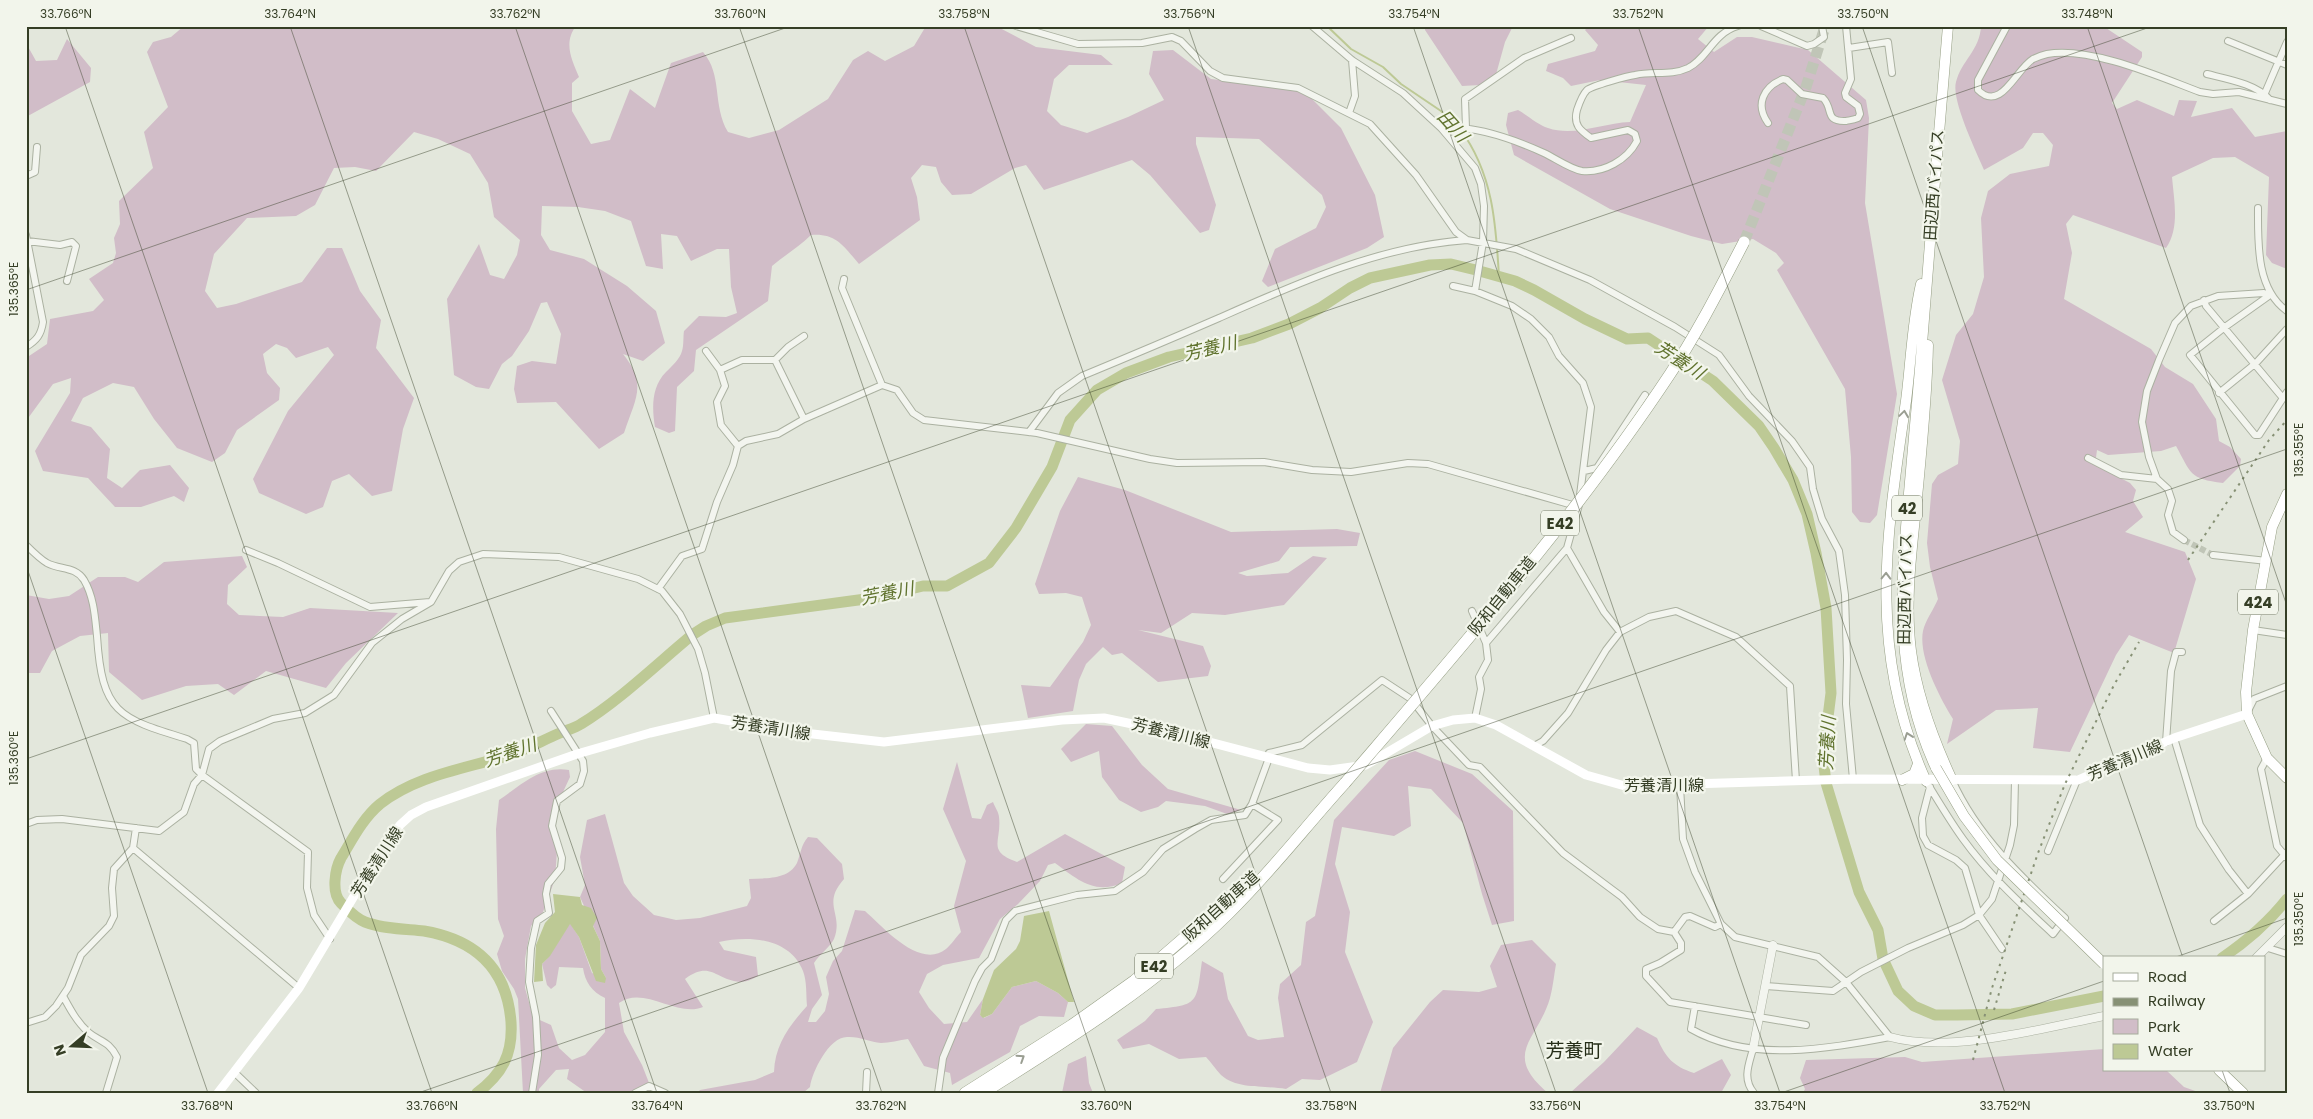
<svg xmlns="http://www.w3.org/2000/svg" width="2313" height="1119" font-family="Poppins,'Noto Sans JP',sans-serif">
	<rect width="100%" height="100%" fill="#e3e7dc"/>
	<path fill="#d1bdc8" d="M184,26h392c-13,17 -4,34 3,51l-7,6v28l19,33 19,-4 20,-51 25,19 16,-45 32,-11c20,23 9,53 25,80l21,6 30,-8 49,-31 25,-39 15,-9 17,10 29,-15 12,-20h70l40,21 65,8 12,10h-44l-15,14 -7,32 14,14 26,8 41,-16 36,-17 -15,-26 4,-23 20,-1 38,29 92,11 38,38 34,67 9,42 -17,11 -99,39 -6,-6 13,-32 41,-21 10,-21 -4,-12 -63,-56 -63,-2v7l20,61 -7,25 -9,3 -50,-58 -18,-15 -88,30 -18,-25 -11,3 -44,26 -19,1 -11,-13 -5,-15 -14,-2 -11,13 6,19 3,23 -61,44c-15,-17 -22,-31 -48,-29 -12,12 -26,20 -39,31l-4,35 -72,49 -2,21 -17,16 -2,44 -6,2 -14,-6c-3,-18 -4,-40 11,-55 6,-6 14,-13 16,-21 2,-6 1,-14 2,-20l15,-15 27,1 11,-4 -6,-26 -2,-38h-12l-26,12 -14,-25 -16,-2 2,35 -17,-3 -15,-45 -26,-10 -27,-4 -36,-1 -1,29 9,15 34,9 43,27 29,25 9,32 -22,18 -20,-7c25,31 12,45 1,79l-25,16 -43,-47 -39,1 -3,-14 3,-23 15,-5 24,3 5,-30 -14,-32 -6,1 -12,28 -17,25 -10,8 -13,25 -13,-2 -22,-12 -7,-76 32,-55 11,31 14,4 13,-24 3,-15 -26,-23 -6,-34 -18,-29 -32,-15 -24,-7 -38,39 -21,-4 -21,1 -19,37 -19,11 -49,2 -33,36 -9,37 12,17 19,-4 66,-22 25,-34h15l18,43 21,29 -5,28 38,50 -11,31 -11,62 -20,5 -23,-22 -17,7 -9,26 -17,7 -47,-21 -6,-14 35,-68 46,-56 -6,-8 -32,11 -9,-10 -11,-4 -13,10 4,19 13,15 -1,12 -42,30 -12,23 -13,9 -35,-14 -23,-29 -20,-32 -21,-4 -30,15 -12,23 20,6 19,22 -3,29 15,10 18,-18 30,-5 19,23 -5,14 -10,-6 -33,11h-26l-27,-29 -45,-7 -8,-20 35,-58 1,-15 -18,6 -27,37v-63l21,-14 3,-25 43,-8 11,-11 -15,-21 24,-16 3,-10 -2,-15 6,-14 -1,-23 34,-33 -9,-36 24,-25 -21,-55 6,-10 18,-5z
		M1425,26h88l-8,16 -10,36 -15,7 -18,1 -37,-56z
		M1589,26h120l-11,13 16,13 23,-15h15l56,13 58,50 3,18 -4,85 32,191 -20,121 -7,8 -10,-1 -8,-10 -1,-55 -6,-68 -68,-119 7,-7 -8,-10 -23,-14 -31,5 -31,-8 -81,-27 -96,-54 -8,-30 2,-12 10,-3c9,5 20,15 30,18 26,9 55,-5 82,-6l16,-37 -46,-5 -29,6 -8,-8 -17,-7 2,-7 47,-13 3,-6 -13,-15z
		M1981,26h122l39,26v5l-30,46 5,6 20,-9 37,16 5,-16 18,1 -6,16 41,-9 23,29 32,-6v94l-2,5 2,1v38l-15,-6 -6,-8 3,-78 -34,-20 -22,1 -41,19c2,24 8,51 -6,71l-93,-33 -7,9 6,29 -8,46 87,50 14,18 28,17 23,35 3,22 11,6 11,12 -1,7 -17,17c-34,-4 -32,-10 -47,-37l-15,5 -53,4 -11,-5 -2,15 35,18 6,7 -3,11 10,16 -18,15 60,20 11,27 -22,74 -45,-18 -13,20 -46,97 -37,-4 5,-40 -42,2 -49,34 6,-25c-13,-21 -35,-63 -30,-88 2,-10 11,-22 15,-32l-8,-32 -3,-24 5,-59 6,-9 20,-11 2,-23 -18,-61 14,-45 17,-21 11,-37 -3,-59 7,-27 22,-17 39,-8 4,-21 -10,-12h-10l-10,15 -39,22c-8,-19 -33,-70 -28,-88 5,-21 24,-32 25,-56z
		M67,39l24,29 -1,14 -64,35v-74l10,18 21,-1z
		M1078,477l47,13 106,42 106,-3 23,4 -3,13 -67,1 -11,14 -41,12 9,3 41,-3 25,-17 14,2 -43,47 -59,10 -33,-2 -31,20 -23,-3 65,16 8,20 -3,10 -50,6 -36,-29 -10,2 -9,-8 -17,17 -7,16 -6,31 -45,7 -7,-33 29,2 33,-45 8,-17 -9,-28 -16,-4 -27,1 -4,-10 25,-73z
		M242,556l5,11 -19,18 -1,19 12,11 44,2 27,-9 88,5 -52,50 -20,25 -60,-17 -32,24 -16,-11 -32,2 -44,14 -33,-28 -1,-39 -28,3 -28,15 -12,22h-14v-78l23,4 20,-3 29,-19h27l13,5 26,-20z
		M1086,724l26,2 30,39 26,24 73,21 -14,4 -22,-8 -39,-5 -8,6 -17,5 -22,-12 -17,-23 -3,-26 -28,11 -10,-13z
		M1415,751l57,23 41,37 1,110 -22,4 -10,-31 -19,-71 -32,-34 -23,-3 3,40 -17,10 -52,-9 -7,37 15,48 -5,40 28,70 -16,40 -37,18 -18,-1 -16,10c-21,-4 -48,1 -65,-14 -5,-5 -10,-13 -15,-18l-27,2 -30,-15 -26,5 -6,-9 28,-19 11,-12c44,-4 40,-6 46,-48l21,12 5,26 20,37 10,4 26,-3 -6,-39 2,-14 21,-19 5,-43 9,-6 19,-96 55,-60z
		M957,762l15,56 9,1 6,-14 6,-3c2,5 6,11 6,15 3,24 -13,34 18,45l48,-28 60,33 -3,16c-28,12 -45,-4 -67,-20l-7,2 -8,16 -22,23 -18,15 -21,39 -36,7 -16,9 -8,18 10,16 15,16 23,-2 16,-23 -3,16 4,3 8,-4 20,-27 24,-6 22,12 10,9 -4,15 -25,-1 -19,10 -10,26 -58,33 -2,-12 -26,-7 -16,-27c-8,1 -19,4 -27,4 -11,-1 -22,-7 -34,-6 -18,0 -35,35 -37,50l-7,6h-106l3,-3 55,-10 19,-8c1,-27 15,-46 33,-66 -1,-11 0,-25 -4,-35 -13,-33 -54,-36 -84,-29l5,8 32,7 2,19c-5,3 -12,6 -18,6 -25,-2 -29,-22 -55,-3l18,28c-26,11 -59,-22 -84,-4l5,29 18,33 11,28h-66l-20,-14 2,-10 -13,1 -17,19v4h-16l-5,-94 -4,-10 -12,-18 -5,-17 7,-18 -6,-17 -2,-90 3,-29c22,-15 42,-35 70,-30l1,7 -20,43 7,31 -2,28 -12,33 -12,14 -6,33v29l8,29 18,8 8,23 13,12 13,-5 20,-23v-34c-13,-6 -20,-16 -22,-30l-24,-1 -3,18 -5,4 -4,-4 -5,-21c12,-11 18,-28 28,-41l9,14 13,36 14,5 -5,-9 -1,-28 -20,-44 5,-12 -5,-28 7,-37 18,-6 19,69 9,13 21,19 22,5 24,-2 47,-12 4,-8 -2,-19c17,-1 39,1 48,-16 4,-10 4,-18 11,-26l9,1 25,26 2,15c-23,26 0,34 -10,60 -4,8 -15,16 -20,24l8,32 -10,14 -4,13h8l9,-11 4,-17 -3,-17 7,-16 9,-10 13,-41 10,1c18,16 55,59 81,38 5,-4 10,-12 15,-17l-7,-26 12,-45 -23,-52z
		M1532,940l24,24c-2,11 -3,23 -6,34 -12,42 -49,55 -2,95h-168l13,-45 37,-46 13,-12 36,2 18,-5 -7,-21 11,-21z
		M1637,1027l20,11c9,20 16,28 37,35l28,-14 9,16 -10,18h-151l34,-31z
		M2104,1049v21h62l18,17 17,6h-398l2,-4 -5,-11 6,-18 99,-3 17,5z
		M1086,1056l3,27 4,10h-31l6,-29z"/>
	<path fill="#bdc995" d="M553,894l27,3 2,8 9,3 6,10 -4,8 7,15 1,28 5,9 -1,5 -9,-2 -17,-44 -9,-13 -20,32 -8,8 1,17 -9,1 2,-37 9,-22 10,-11z
		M1049,911l25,91h-6l-10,-9 -22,-12 -24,6 -20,27 -9,4 -3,-3 3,-16 11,-29 22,-21 4,-8 4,-25z"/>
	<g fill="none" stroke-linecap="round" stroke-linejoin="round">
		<path stroke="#bdc995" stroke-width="2" d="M1327,26l24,23 32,18 18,17 40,27 16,15
			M1460,129c33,44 36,95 39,148"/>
		<path stroke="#bdc995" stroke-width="11" d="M2222,958c25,-17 46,-35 65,-59
			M477,1093c25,-19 36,-38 34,-71 -4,-53 -35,-82 -87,-91 -19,-2 -41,-2 -59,-9 -10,-4 -17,-12 -24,-19 -10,-10 -6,-34 0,-45 11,-18 22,-40 39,-54 37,-29 85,-35 129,-49 17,-5 34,-15 51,-22 7,-3 15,-5 21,-9 38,-23 77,-61 111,-89l14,-9 19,-8 148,-20 50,-12h24l42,-23 27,-35 36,-61 18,-47 27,-30 29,-17 43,-16 83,-19 37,-14 31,-16 30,-20 20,-10 60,-13 21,-1 25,6 39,11 19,9 51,29 42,20 21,-1 65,43 46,45 15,22 19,32 14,34 9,39 10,55 5,85 -8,64 3,26 33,109 19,38 5,29 15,32 16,15 21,9h22l55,-1 92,-18"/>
		<path stroke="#c0c5b7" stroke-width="6" stroke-dasharray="6 3" stroke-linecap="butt" d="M2184,540l29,15"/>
		<path stroke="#c0c5b7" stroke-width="11" stroke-dasharray="11 5.5" stroke-linecap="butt" d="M1744,242l62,-155 18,-57"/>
		<g stroke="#abb1a1" stroke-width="8">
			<path id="minor" d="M1016,26l62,18 64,-1 30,-6 9,4 29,30 13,7 75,10 72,36 46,51 40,57 11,8 49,9 74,31 85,47 44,28 30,41 43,45 18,26 3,22 9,30 17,32 6,44 2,65 -1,44 7,75
				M1312,26l40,34 51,33 38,35 34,40 6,16 3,22 -1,36 -8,49 37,15 19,13 18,18 10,19 24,27 8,24 -11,88
				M1761,26l46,20 7,-2 10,-7 -2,-11
				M2007,26l-29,54v10c23,23 38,-21 55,-31 4,-2 10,-4 14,-5 43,-8 113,23 153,38l13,2 26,-2 48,12
				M2228,41l59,24
				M1849,48l39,-6 4,31
				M2207,74c20,5 50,10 63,26
				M2265,93l22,-51
				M1349,113l6,-17 -3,-36
				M1768,123c-13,-18 -5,-36 15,-44l4,1 15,14 21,4c11,11 1,24 23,23 5,-1 7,-1 12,-3l2,-4 -2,-8 -12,-9 -1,-4 6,-14 -5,-53
				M1441,128c34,-3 72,11 103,25 11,5 26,16 38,18 22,2 45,-11 55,-30l-2,-7 -7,-4 -37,8c-11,-8 -18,-13 -14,-28 2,-6 5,-15 10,-20 5,-4 40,-14 48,-15 18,-4 36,1 53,-7 21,-11 24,-34 50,-42
				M1466,128l-1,-29 59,-41 47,-20
				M26,176l9,-4 2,-25
				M2258,208c0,35 -2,81 29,103
				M26,235l17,87c-2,13 -6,18 -17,25
				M27,241l33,4 12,-3 4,4 -9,35
				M844,279l-2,9 40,97
				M1453,286l22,5
				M2270,295l-45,32 -35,28 65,80h4l28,-43
				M2204,300l2,6 76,91
				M706,351l14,19
				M775,360l13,-13 16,-11
				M2219,393l37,-30 31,-34
				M1029,432l29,-39 24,-17c46,-19 91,-38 137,-58 79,-35 161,-72 248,-78
				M738,446l-17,-21 -4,-23 8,-16 -5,-16 22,-10h33l29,59
				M2088,458l33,17 36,4
				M1584,471l13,-3 48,-73
				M2184,540l-11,-8 -5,-17 4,-14 -4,-12 -11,-10 -8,-22 -7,-35 5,-31 12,-31 16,-37 16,-17 27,-10 46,-3 6,2
				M26,545c6,6 14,14 21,18 13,7 28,3 37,17 10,17 11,37 13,56 5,77 21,82 90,103l7,4 2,26 6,6 106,77 -1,36 7,27 16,24
				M1567,548l37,64 16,20
				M246,550l32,13 92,44 60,-5
				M2213,555l54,6
				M658,589l24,-33 20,-7 15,-47 16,-37 5,-19 8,-5 32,-7 26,-15 78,-34 15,5 16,23 11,7 113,13 113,26 27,4 87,-1 48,8 39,2 57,-9 20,1 148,42
				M1472,611l14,32 2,17 -9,17 2,12 -6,29
				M2253,630l34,5
				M1486,643l81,-95 12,-43
				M2248,711l6,-12 33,-13
				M2174,738l26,87 29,45 19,24
				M2166,742l5,-71 5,-19h6
				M1534,746l9,-5 25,-28 38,-63 14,-18 29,-15 27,-6 60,26 54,49 6,95
				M2267,758l-6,11 16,77 10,12
				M1926,781c12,20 24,40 37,58 26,36 58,65 90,95l12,-16c-43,-40 -88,-82 -113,-138
				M1680,786l3,53 12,33 26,52 14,13 83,20 28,25 44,55c-63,12 -140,26 -199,-8l4,-23
				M1930,787l-8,31 1,18 5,9 28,15 9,8 14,47 23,34
				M26,824l11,-4 25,-1 97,12 25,-19 10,-28 8,-9 7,-26 11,-8 53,-22 32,-6 29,-18 38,-52 30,-24 29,-17 18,-31 10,-9 24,-8 76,3 79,22 24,12 18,23 18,35 7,24 9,45
				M133,848l166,140
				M2048,851l29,-71
				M1223,879l55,-59 -26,-16
				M2214,921l34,-27 39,-42
				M1674,932l11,-15 5,-1 25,11 6,-3
				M2268,948l19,6
				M1765,986l68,5 28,-19 47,-24 55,-23 16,-10 13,-16 18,-54 4,-20 1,-45
				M63,996c7,13 14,26 25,36 12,10 21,9 29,25l-11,36
				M26,1023l19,-6 11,-11 12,-18 13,-33 28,-29 5,-10 -2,-28 2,-19 19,-21 3,-20
				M1753,1049c-4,15 -11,30 1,44
				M234,1072l22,21
				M532,1093l6,-38 -2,-38 -7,-35 2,-34 6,-27 12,-8 -3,-19 2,-10 13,-16 1,-10 -10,-32 5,-25 23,-17 4,-13 -1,-10 -32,-50
				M635,1093l14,-7 16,7
				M866,1093l1,-21
				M938,1093l5,-35 32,-77 7,-13 9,-9 15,-39 9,-9 62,-16 38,-4 28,-19 20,-23 32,-20 16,-9 34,-5 7,-11 17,-46v-5l33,-8 80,-65 29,19 21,27 37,39 11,2 83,86 59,44 18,20 18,12 16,3 7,11v7l-21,13 -14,6v7l24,26 136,23"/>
		</g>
		<g stroke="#abb1a1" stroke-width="9">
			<path id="tertiary" d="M2256,958l31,-31
				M1890,1037c61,17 153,-9 214,-21
				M1753,1049l20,-104"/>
		</g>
		<g stroke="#959e83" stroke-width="11">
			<path id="trunk" d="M1921,284c-9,39 -10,78 -15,117 -20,136 -39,250 20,380
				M1928,345c-1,55 -7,109 -12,163 -5,47 -11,96 -5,143 6,46 22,88 41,129
				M2287,494l-15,33 -19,103 -7,62 1,22 20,44 20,20
				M1936,768c-42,-90 -36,-179 -27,-275 4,-41 7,-83 11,-124 9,-114 18,-229 28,-343
				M1902,780l12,-6 4,-10
				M2219,1070l24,23"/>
		</g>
		<g stroke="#959e83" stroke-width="12">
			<path id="motorway" d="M965,1093l107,-68 62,-44 117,-101
				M983,1093c86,-54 173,-108 245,-179 42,-41 78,-88 117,-131"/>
		</g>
		<use href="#minor" stroke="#f3f5ef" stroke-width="6"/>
		<use href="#tertiary" stroke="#f3f5ef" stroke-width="8"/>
		<path stroke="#fff" stroke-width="9" d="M218,1093l81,-105 70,-117 31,-46 11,-10 15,-8 151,-53 73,-21 64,-15 81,14 89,10 178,-22 42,-2 71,15 133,35 22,2 36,-5 66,-39 21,-6 22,-2 21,7 90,50 39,11 228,-7 225,1 96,-42 73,-24"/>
		<use href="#trunk" stroke="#fff" stroke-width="10"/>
		<use href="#motorway" stroke="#fff" stroke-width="11"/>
		<path stroke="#879175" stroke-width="2" stroke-dasharray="2.5 5" stroke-linecap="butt" d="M2188,560l81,-120 18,-20
			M1994,1010l12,-40
			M1973,1060l19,-72 46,-135 27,-69 49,-99 25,-43"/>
		<g stroke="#959e83" stroke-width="11" stroke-linecap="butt">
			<path id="trunk-bridge" d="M1936,768l28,48 33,44 107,104"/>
		</g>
		<g stroke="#959e83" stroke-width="12" stroke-linecap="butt">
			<path id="motorway-bridge" d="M1345,783c113,-132 229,-264 325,-409 28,-42 51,-88 74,-132"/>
		</g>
		<use href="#trunk-bridge" stroke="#fff" stroke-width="10"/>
		<use href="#motorway-bridge" stroke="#fff" stroke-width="11"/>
	</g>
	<defs><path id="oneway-chevron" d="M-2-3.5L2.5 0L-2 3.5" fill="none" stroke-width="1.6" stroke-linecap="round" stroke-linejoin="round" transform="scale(1.25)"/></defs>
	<g stroke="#9a9e92">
		<use href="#oneway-chevron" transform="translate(1904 414) rotate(-82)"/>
		<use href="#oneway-chevron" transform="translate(1886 576) rotate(-89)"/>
		<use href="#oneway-chevron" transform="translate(1908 736) rotate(-109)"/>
		<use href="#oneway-chevron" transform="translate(1021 1058) rotate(-33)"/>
	</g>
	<path fill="none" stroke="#353e25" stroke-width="1" stroke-opacity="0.45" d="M65,26l367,1067M290,26l367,1067M515,26l367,1067M739,26l367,1067M964,26l367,1067M1188,26l368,1067M1413,26l367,1067M1638,26l367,1067M1862,26l321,932M2087,26l200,580M26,290l765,-264M26,565l182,528M26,759l2127,-733M2173,958l114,-40M2222,1070l8,23M418,1093l1869,-644M1781,1093l323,-112"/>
	<g text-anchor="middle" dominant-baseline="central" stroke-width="4.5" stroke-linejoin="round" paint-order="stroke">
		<g fill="#f2f5eb" stroke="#6e7560" stroke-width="1">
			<rect x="1892" y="495.5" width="30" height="25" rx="4"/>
			<rect x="1541" y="510.5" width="38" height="25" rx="4"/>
			<rect x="2238" y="589.5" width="40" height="25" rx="4"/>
			<rect x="1135" y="953.5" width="38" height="25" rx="4"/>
		</g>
		<g font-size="15" font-weight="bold" fill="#353e25">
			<text x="1907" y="508">42</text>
			<text x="1560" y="523">E42</text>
			<text x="2258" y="602">424</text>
			<text x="1154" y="966">E42</text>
		</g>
		<g font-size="16" fill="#353e25" stroke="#f2f5eb">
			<text transform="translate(1934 185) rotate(-86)">田辺西バイパス</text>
			<text transform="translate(1905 589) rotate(-89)">田辺西バイパス</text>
			<text transform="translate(1502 596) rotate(-51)">阪和自動車道</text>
			<text transform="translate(771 728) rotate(9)">芳養清川線</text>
			<text transform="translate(1171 733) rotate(14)">芳養清川線</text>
			<text transform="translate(2125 760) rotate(-23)">芳養清川線</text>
			<text x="1664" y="785">芳養清川線</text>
			<text transform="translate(377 862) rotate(-57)">芳養清川線</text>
			<text transform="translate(1221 906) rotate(-42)">阪和自動車道</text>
		</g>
		<g font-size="18" font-style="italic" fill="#60732e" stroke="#f2f5eb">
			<text transform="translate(1453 126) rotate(48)">田川</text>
			<text transform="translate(1210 348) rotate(-13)">芳養川</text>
			<text transform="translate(1680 360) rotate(33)">芳養川</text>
			<text transform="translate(887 593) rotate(-11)">芳養川</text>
			<text transform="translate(1827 743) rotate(-87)">芳養川</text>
			<text transform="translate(510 752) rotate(-19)">芳養川</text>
		</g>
		<g font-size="19" fill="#262e18" stroke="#f2f5eb">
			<text x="1574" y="1050">芳養町</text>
		</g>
	</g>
	<rect width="2313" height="1119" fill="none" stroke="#f2f5eb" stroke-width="55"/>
	<rect x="2103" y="956" width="162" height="115" fill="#f2f5eb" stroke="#a6ac9c"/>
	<rect x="2113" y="973" width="25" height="8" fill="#ffffff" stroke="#a6ac9c"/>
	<text x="2148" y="982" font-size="15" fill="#353e25">Road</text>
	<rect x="2113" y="998" width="25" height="8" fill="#879175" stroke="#a6ac9c"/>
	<text x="2148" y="1006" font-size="15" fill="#353e25">Railway</text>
	<rect x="2113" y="1019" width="25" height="15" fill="#d1bdc8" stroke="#a6ac9c"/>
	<text x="2148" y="1032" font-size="15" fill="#353e25">Park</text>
	<rect x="2113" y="1044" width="25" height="15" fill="#bdc995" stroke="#a6ac9c"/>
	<text x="2148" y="1056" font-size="15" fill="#353e25">Water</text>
	<g transform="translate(72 1046) rotate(251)" stroke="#f2f5eb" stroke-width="4" paint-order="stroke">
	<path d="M0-4L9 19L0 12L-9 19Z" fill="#353e25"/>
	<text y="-8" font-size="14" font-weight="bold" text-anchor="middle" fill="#353e25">N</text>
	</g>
	<rect x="28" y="28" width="2258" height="1064" fill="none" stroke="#353e25" stroke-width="2"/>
	<g font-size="12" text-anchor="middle" fill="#353e25">
		<text x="66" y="18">33.766°N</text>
		<text x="290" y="18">33.764°N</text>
		<text x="515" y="18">33.762°N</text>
		<text x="740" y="18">33.760°N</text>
		<text x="964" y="18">33.758°N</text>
		<text x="1189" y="18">33.756°N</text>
		<text x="1414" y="18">33.754°N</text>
		<text x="1638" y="18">33.752°N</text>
		<text x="1863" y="18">33.750°N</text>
		<text x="2087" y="18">33.748°N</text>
		<text transform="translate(14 289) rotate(-90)" y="4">135.365°E</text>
		<text transform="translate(2299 450) rotate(-90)" y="4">135.355°E</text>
		<text transform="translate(14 758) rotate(-90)" y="4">135.360°E</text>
		<text transform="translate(2299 919) rotate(-90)" y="4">135.350°E</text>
		<text x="207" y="1110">33.768°N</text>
		<text x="432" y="1110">33.766°N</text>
		<text x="657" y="1110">33.764°N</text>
		<text x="881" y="1110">33.762°N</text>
		<text x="1106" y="1110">33.760°N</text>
		<text x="1331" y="1110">33.758°N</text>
		<text x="1555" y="1110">33.756°N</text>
		<text x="1780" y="1110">33.754°N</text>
		<text x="2005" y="1110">33.752°N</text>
		<text x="2229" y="1110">33.750°N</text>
	</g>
</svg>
